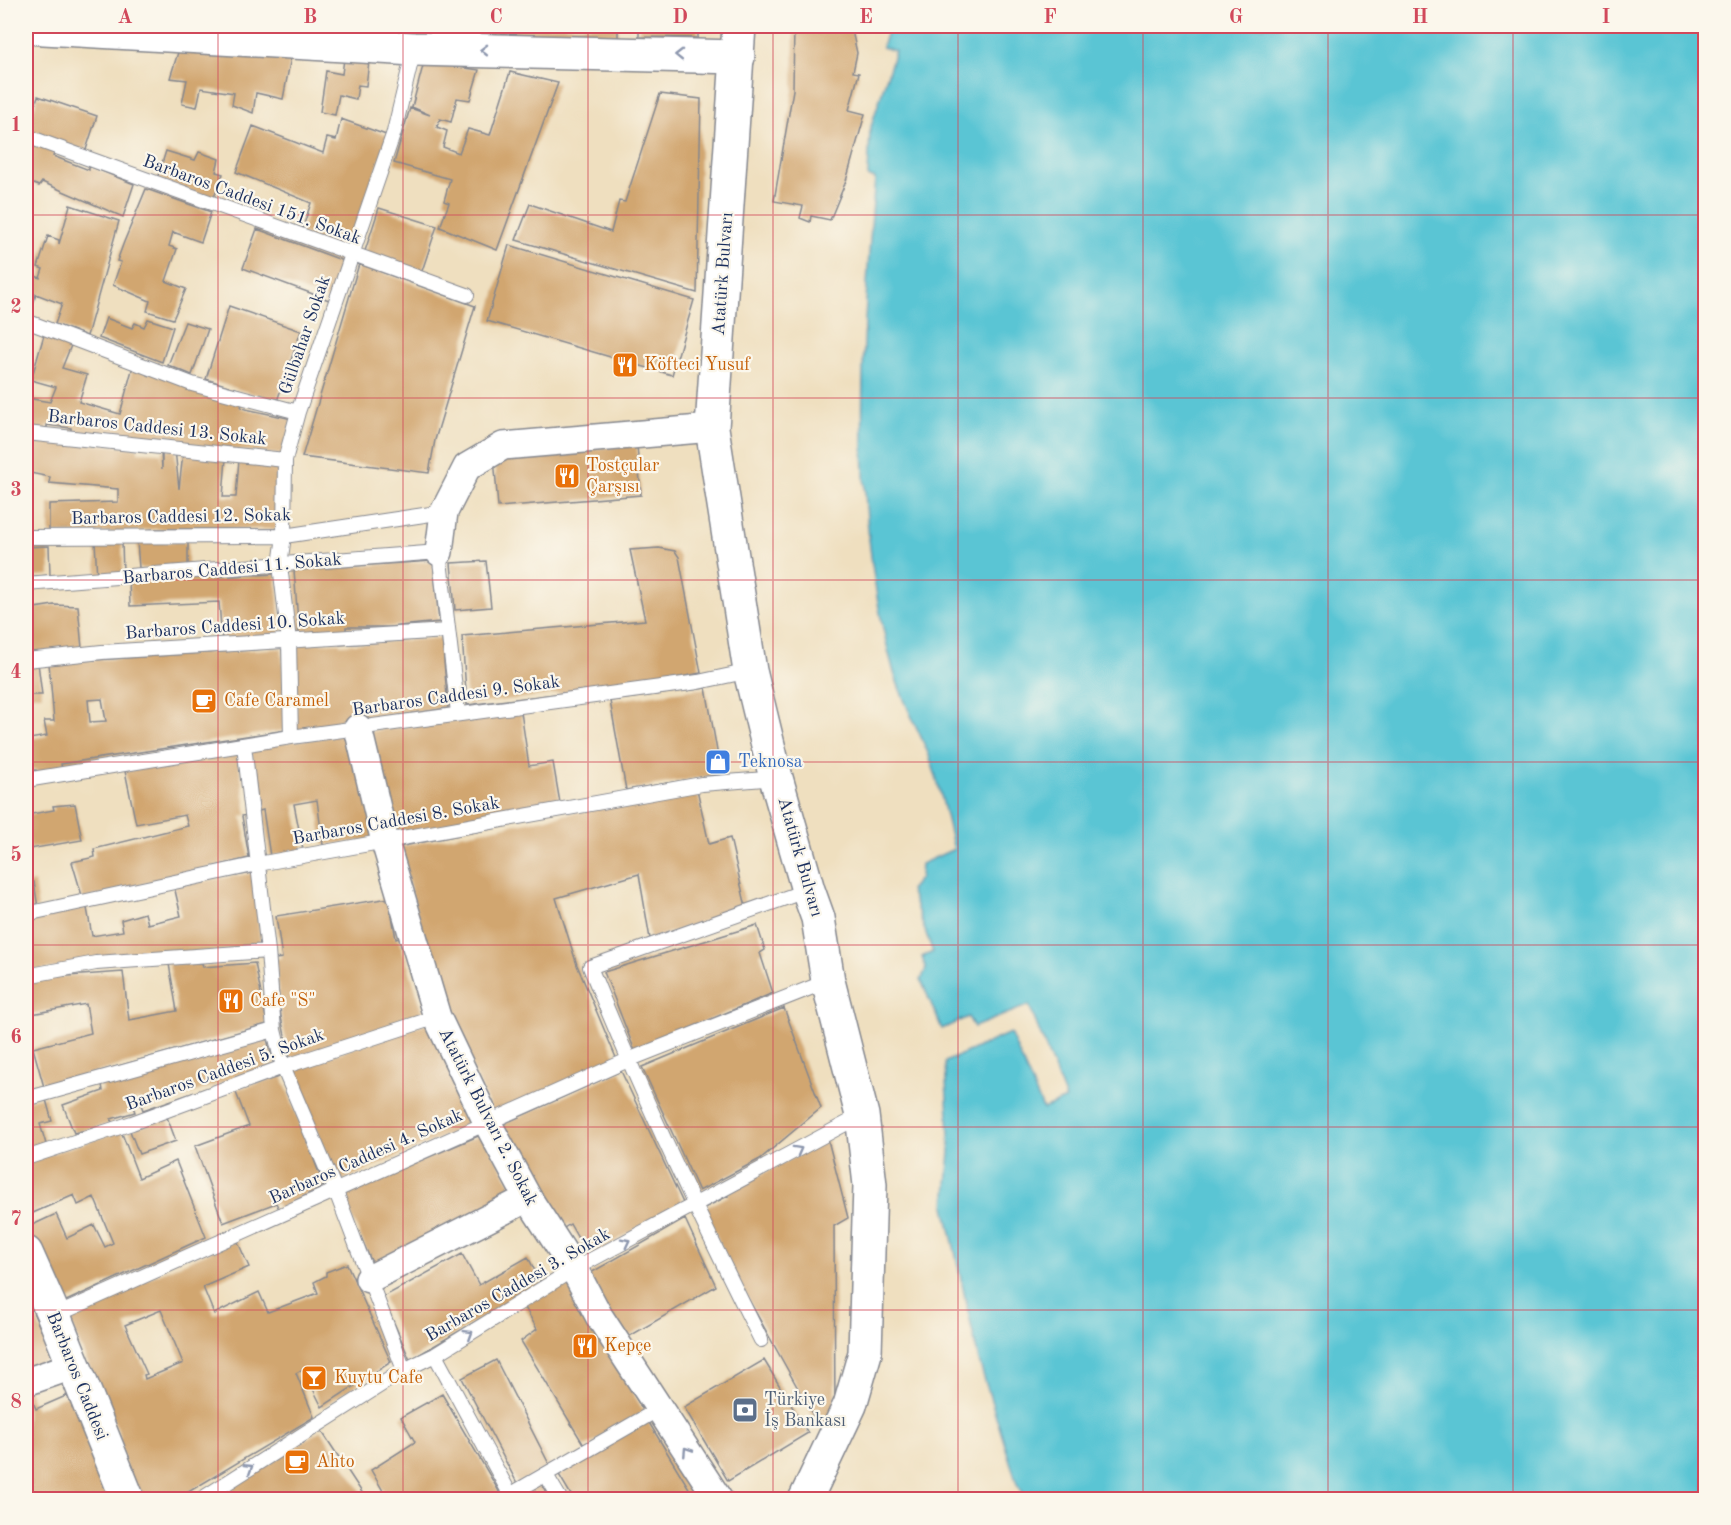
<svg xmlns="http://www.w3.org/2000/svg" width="1731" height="1525" font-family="'Old Standard TT',serif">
	<rect width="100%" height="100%" fill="#fbf7ec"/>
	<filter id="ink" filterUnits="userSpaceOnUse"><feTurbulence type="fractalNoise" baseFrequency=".0167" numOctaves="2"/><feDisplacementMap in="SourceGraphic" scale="12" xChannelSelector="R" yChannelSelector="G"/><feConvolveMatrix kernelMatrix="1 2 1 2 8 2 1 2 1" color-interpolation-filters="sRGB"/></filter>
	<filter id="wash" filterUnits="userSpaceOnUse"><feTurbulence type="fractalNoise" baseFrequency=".008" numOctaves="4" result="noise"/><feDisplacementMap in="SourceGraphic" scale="24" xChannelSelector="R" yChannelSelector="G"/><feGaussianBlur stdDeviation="1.35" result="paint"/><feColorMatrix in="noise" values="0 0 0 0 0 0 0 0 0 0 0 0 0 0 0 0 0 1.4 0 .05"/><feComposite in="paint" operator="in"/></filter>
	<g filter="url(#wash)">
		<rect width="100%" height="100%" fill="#efdfbf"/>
		<path fill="#5ac5d4" stroke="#3a7a99" stroke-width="1.5" d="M889,26h816v1473l-677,1 -11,-16 -38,-123 -34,-155 5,-54 -5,-90 65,-29 33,76 23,-10 -37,-94 -55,22 -6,-10 -26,12 -21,-49 5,-11 -4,-12 11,-5 -23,-62 10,-12 1,-14 33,-15c-8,-31 -14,-66 -26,-96 -12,-29 -27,-55 -35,-84 -43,-156 -32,-331 -18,-490l-7,-3 2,-46 25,-79 -13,-4z"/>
		<g id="blocks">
			<path fill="#d1a670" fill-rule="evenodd" d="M438,26h24v7l-24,-1z
				M479,26h139v15l-139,-6z
				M639,26h59v12l-59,-1z
				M794,26h57l6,27 -4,19 6,1 -10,37 16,4 -19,67 -16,39 -19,-4 -1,6 -10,-4 3,-12 -29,-5 19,-111z
				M180,46l111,11 -8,42 -27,-6 -3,20 -21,-8 2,-12 -33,-5 -4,19 -15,-3 5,-24 -17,-2z
				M344,59l25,2 -3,25 -8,-1 -2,14 -17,-4 -4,20 -15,-3 6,-41 16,3z
				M424,62l55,8 -9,30 -13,-2 -6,24 -11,-3 -3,8 10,4 -4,16 16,6 9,-24 22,6 20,-63 48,11 -61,167 -57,-23 9,-24 -5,-2 6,-22 -56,-16 16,-55 20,7 -18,-8z
				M660,94l41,5 -4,194 -181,-53 14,-36 81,28 8,-31 6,1z
				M38,96l59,20 -13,40 -58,-23z
				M341,119l48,17 -41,115 -47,-18 10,-30 -75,-31 17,-46 70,27 4,-15 9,2z
				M31,142l25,8 -3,6 36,14v-4l45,18 -11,33 -81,-35 -3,4 -13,-5v-26z
				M166,151l29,9 4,-8 20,7 -3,13 7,2 -10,26 -56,-21z
				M146,189l65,23 -10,30 -28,-10 -4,14 8,3 -11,32 20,8 -13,30 -26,-8 3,-10 -37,-16 8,-23 -4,-1 7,-19z
				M70,205l49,16 -32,115 -32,-12 7,-20 -26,-10 -6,21 -4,-2v-41l14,6 3,-9 -5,-2 10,-31 11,4v4z
				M379,208l58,18 -16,48 -57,-20z
				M257,229l87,32 -15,39 -86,-32z
				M509,245l185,55 -22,75 -185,-54z
				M359,264l116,42 -40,134 -6,33 -127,-16z
				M229,306l72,25 -24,70 -71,-22z
				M106,318l26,10 3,-5 9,4 4,-8 25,8 -11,35 -63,-24z
				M185,322l23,7 -16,46 -24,-10z
				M44,335l28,8 -10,25 25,7 -8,27 41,12 13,-48 109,37 -1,5 51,11 -8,36 -213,-23v-4l-24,-3v6l-21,-2v-31l24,4 6,-15 -25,-7z
				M32,438l106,10v4l23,1 1,16v-18l13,-2 4,40 4,-36 43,5 -3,39h13l3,-38 42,6 -3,64h-124l-24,3 -81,2v-30l69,-2v-13l-69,-6 1,-6 -20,-4z
				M637,445l4,50 -143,12 -4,-50z
				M95,541l27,1 1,31 -26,5z
				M137,541l51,1v27l-49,-1z
				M49,546l1,29 -24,2v-30z
				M659,548l16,3 4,6 22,116 -42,8 -192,24 -5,-69 183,-16 -15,-70z
				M433,561l6,61 -50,5h-43v6l-47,2 -5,-65z
				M486,561l5,46 -36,3 -4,-47z
				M276,574l5,62 -59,5 -3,-39 -89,4 -1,-25z
				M54,605l24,1 4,42 -51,6 -3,-45z
				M442,638l6,70 -151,23 -2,-88h45v2z
				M282,648l4,82 -225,34 1,6 -25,6 -1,-6 -10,1v-106l12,-2 4,32h-14l4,32h-4l2,12 17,-3 -3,-15h10l-5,-58zM102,699l4,22 -16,1 -2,-22z
				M706,688l15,86 -95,16 -16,-89z
				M521,712l8,54 24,-4 7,41 -172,33 -25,-104z
				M355,733l22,106 -54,6 -6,-45 -23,4 9,46 -33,6 -7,-46 -4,1 -8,-64z
				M237,750l10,65 -5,1 7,42 -166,41 -11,-37 23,-5 -1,-8 94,-23 -3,-11 -49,9 -11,-53z
				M697,789l12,55 21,-6 16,69 -96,32 -11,-65 -83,24 21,67 40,95 -123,56 -50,-109 -46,-160z
				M75,804l7,36 -52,9 -4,-34 28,-5 -1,-4z
				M253,873l8,74 -235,24v-53l61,-10 5,28 31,-5 -2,-11 24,-7 3,11 33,-8 -7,-30z
				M34,882l4,26 -12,3v-27z
				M389,898l7,41 3,-1 25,77 -134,44 -9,-42 -6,-58 7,-1 -6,-42z
				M757,925l8,25 -5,3 13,40 -138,58 -31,-79z
				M202,963l1,4 52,-4 12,61 -223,63 -11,-39 58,-15 -5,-29 -60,11v-36l97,-7 6,48 48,-9 -8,-47z
				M784,1008l37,100 -61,51 -61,32 -57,-124z
				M431,1022l44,101 -137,59 -47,-113z
				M267,1039l7,26 -131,45 -4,-11 -8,2 4,11 -24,7 1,4 -38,10 -11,-28 40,-14 -1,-7z
				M621,1071l62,132 -95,53 -18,-32 -12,8 -57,-107z
				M282,1076l42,110 -45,23 -3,-6 -53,20 -28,-77 54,-20 -14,-36z
				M45,1096l7,25 -12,3 6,20 -20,7v-50z
				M167,1117l9,24 -37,13 -9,-23z
				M121,1131l18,47 37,-17 30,76 -142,65 -28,-45 -10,-29 30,-14 11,24 27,-13 11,22 8,-4 -19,-46 -16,8 -4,-10 -48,21v-54z
				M483,1134l32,58 -142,73 -31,-71z
				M828,1140l20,78 -14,8 1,192 -15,10 -90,-162 -26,-58 24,-12 -1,-4z
				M685,1219l31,67 -93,54 -36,-65z
				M237,1240l12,27 -46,20 11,27 45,-22 9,20 50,-19 -4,-11 12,-6v-4l21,-8 44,98 -69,45 -19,-38 -7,4 18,44 -139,83h-40l-17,-61 3,-2 -55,-123zM161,1310l22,53 -38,16 -1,-4 3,-1 -22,-49z
				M462,1254l17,31 49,-28 13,26 -131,77 -27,-63z
				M567,1279l77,133 -59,35 -64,-106 16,-12 -14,-25z
				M29,1303l12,27 5,-2 13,26 -33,16v-66z
				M496,1360l54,106 -33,17 -55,-105z
				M764,1360l44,73 -80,48 -44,-74z
				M26,1386l10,23 39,-17 42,99 -12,9h-79z
				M442,1394l58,99 -11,7h-106l4,-2 -16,-28 44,-28 -14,-25z
				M648,1421l48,79h-122l-16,-27z
				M321,1430l46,70h-154z
				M541,1483l10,17h-37z"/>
		</g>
	</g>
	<g filter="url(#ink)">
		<use href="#blocks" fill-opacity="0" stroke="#85878e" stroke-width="1.5"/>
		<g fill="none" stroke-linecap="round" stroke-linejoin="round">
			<g stroke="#85878e" stroke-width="16">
				<path id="service" d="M26,136l441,159
					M26,321l166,63 106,28
					M26,433l259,27
					M26,537l258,-1 160,-24
					M26,584l413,-32 19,161
					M26,660l76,-8 345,-21
					M291,737l-2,-96 -9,-76 4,-29 1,-76 13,-48 96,-280 20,-83
					M244,745l24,206 6,79 9,37 52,122 69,181
					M26,780l265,-43 407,-55 52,-11
					M26,914l232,-50 444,-80 74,-6
					M26,976l70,-13 172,-12
					M26,1099l248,-69
					M26,1158l106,-35 151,-56 154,-50
					M54,1316l574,-256 200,-79
					M761,1340c-62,-123 -120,-246 -171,-373l218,-77
					M435,1355l75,139
					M546,1475l15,25
					M200,1500l204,-130 31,-15 139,-86 288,-154
					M501,1500l158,-91"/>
			</g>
			<g stroke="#85878e" stroke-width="30">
				<path id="minor" d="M439,552l5,-40 23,-45 36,-21 209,-18
					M358,728l27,114 52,175 51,107 40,74 46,71 25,47 120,184
					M369,1279l159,-81
					M26,1382l46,-16"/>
			</g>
			<g stroke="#85878e" stroke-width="36">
				<path id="tertiary" d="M26,27l388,22 324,8
					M26,1253l28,63 74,184"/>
			</g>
			<g stroke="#85878e" stroke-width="36">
				<path id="primary" d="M739,26l-27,402 38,243 26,107 32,112 10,28 10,63 34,134 8,70 -5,168 -15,52 -45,95"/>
			</g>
			<use href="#service" stroke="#fff" stroke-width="14"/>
			<use href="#minor" stroke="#fff" stroke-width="27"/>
			<use href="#tertiary" stroke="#fff" stroke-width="33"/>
			<use href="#primary" stroke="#fff" stroke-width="33"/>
		</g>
		<defs><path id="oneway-chevron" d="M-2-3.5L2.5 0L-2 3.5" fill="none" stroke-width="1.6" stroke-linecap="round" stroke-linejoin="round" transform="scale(1.5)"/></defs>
		<g stroke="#8d97ae">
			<use href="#oneway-chevron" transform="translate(484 50) rotate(-179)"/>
			<use href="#oneway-chevron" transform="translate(679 55) rotate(-179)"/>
			<use href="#oneway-chevron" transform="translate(798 1150) rotate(-29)"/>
			<use href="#oneway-chevron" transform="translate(626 1242) rotate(-27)"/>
			<use href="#oneway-chevron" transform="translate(469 1334) rotate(-32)"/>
			<use href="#oneway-chevron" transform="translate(687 1451) rotate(-123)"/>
			<use href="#oneway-chevron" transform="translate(249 1468) rotate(-32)"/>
		</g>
	</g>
	<path fill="none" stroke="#d1495b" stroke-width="1.5" stroke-opacity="0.55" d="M218,26v1474M403,26v1474M588,26v1474M773,26v1474M958,26v1474M1143,26v1474M1328,26v1474M1513,26v1474M26,215h1680M26,398h1680M26,580h1680M26,762h1680M26,945h1680M26,1127h1680M26,1310h1680"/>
	<defs>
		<g id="restaurant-square" transform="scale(1.35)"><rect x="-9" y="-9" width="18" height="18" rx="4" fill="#e8710a" stroke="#fbf7ec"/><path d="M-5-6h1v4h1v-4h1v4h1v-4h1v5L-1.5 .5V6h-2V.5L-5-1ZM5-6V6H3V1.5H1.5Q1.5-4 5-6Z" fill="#fff"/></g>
		<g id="cafe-square" transform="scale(1.35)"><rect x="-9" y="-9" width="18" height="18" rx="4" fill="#e8710a" stroke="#fbf7ec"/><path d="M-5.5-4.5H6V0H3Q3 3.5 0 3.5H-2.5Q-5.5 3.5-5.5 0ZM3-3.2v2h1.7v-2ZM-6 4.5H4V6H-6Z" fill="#fff"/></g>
		<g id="shop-square" transform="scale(1.35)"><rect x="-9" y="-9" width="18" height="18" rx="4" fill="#3f7fe0" stroke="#fbf7ec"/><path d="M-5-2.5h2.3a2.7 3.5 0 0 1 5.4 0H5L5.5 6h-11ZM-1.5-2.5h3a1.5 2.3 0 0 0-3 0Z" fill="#fff"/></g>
		<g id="bar-square" transform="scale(1.35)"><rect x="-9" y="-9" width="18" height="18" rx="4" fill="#e8710a" stroke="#fbf7ec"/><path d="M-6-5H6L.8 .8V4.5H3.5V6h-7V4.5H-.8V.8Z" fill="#fff"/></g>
		<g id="bank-square" transform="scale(1.35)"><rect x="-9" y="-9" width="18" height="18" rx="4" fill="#5c6f8a" stroke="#fbf7ec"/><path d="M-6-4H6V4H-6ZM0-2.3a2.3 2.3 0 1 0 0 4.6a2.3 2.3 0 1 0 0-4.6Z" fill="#fff"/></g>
	</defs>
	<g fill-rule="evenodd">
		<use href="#restaurant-square" x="625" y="365"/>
		<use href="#restaurant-square" x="567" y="476"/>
		<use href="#cafe-square" x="204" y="701"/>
		<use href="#shop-square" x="718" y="762"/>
		<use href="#restaurant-square" x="231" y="1001"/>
		<use href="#restaurant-square" x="585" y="1346"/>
		<use href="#bar-square" x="314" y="1378"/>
		<use href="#bank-square" x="745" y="1410"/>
		<use href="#cafe-square" x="297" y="1462"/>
	</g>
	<g text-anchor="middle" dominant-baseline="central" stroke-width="4.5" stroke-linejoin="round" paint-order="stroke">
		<g font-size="18" fill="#1b2f5e" stroke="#fbf7ec">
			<text transform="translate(252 200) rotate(20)">Barbaros Caddesi 151. Sokak</text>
			<text transform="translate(723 274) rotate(-86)">Atatürk Bulvarı</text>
			<text transform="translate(305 335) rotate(-71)">Gülbahar Sokak</text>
			<text transform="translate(157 428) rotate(6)">Barbaros Caddesi 13. Sokak</text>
			<text transform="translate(181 517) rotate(-1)">Barbaros Caddesi 12. Sokak</text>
			<text transform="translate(232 569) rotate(-5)">Barbaros Caddesi 11. Sokak</text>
			<text transform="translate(235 626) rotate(-4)">Barbaros Caddesi 10. Sokak</text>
			<text transform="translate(456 696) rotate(-8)">Barbaros Caddesi 9. Sokak</text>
			<text transform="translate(396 821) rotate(-10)">Barbaros Caddesi 8. Sokak</text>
			<text transform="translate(800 857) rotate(74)">Atatürk Bulvarı</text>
			<text transform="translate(225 1070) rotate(-20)">Barbaros Caddesi 5. Sokak</text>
			<text transform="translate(488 1117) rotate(63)">Atatürk Bulvarı 2. Sokak</text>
			<text transform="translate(366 1157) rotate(-24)">Barbaros Caddesi 4. Sokak</text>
			<text transform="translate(518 1285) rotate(-30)">Barbaros Caddesi 3. Sokak</text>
			<text transform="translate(77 1376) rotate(68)">Barbaros Caddesi</text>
		</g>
		<g font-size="18" fill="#c56008" stroke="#fbf7ec" text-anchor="start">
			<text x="644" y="365">Köfteci Yusuf</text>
			<text x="586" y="466">Tostçular<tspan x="586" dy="21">Çarşısı</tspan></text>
			<text x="224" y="701">Cafe Caramel</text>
			<text x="250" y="1001">Cafe "S"</text>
			<text x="604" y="1346">Kepçe</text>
			<text x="334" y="1378">Kuytu Cafe</text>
			<text x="316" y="1462">Ahto</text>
		</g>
		<g font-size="18" fill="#366cbe" stroke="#fbf7ec" text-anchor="start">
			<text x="738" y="762">Teknosa</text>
		</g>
		<g font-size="18" fill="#4e5e75" stroke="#fbf7ec" text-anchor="start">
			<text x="764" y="1400">Türkiye<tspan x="764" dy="21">İş Bankası</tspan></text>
		</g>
	</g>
	<rect width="1731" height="1525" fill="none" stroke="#fbf7ec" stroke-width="66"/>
	<rect x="33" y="33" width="1665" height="1459" fill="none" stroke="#d1495b" stroke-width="2"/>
	<g font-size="20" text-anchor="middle" font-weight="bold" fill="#d1495b">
		<text x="125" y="23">A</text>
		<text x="310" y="23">B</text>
		<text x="496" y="23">C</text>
		<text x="680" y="23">D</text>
		<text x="866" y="23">E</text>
		<text x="1050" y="23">F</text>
		<text x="1236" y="23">G</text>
		<text x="1420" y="23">H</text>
		<text x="1606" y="23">I</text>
		<text x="16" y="131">1</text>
		<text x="16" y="313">2</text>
		<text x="16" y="496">3</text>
		<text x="16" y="678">4</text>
		<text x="16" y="861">5</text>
		<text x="16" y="1043">6</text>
		<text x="16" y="1225">7</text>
		<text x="16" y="1408">8</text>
	</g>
</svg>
